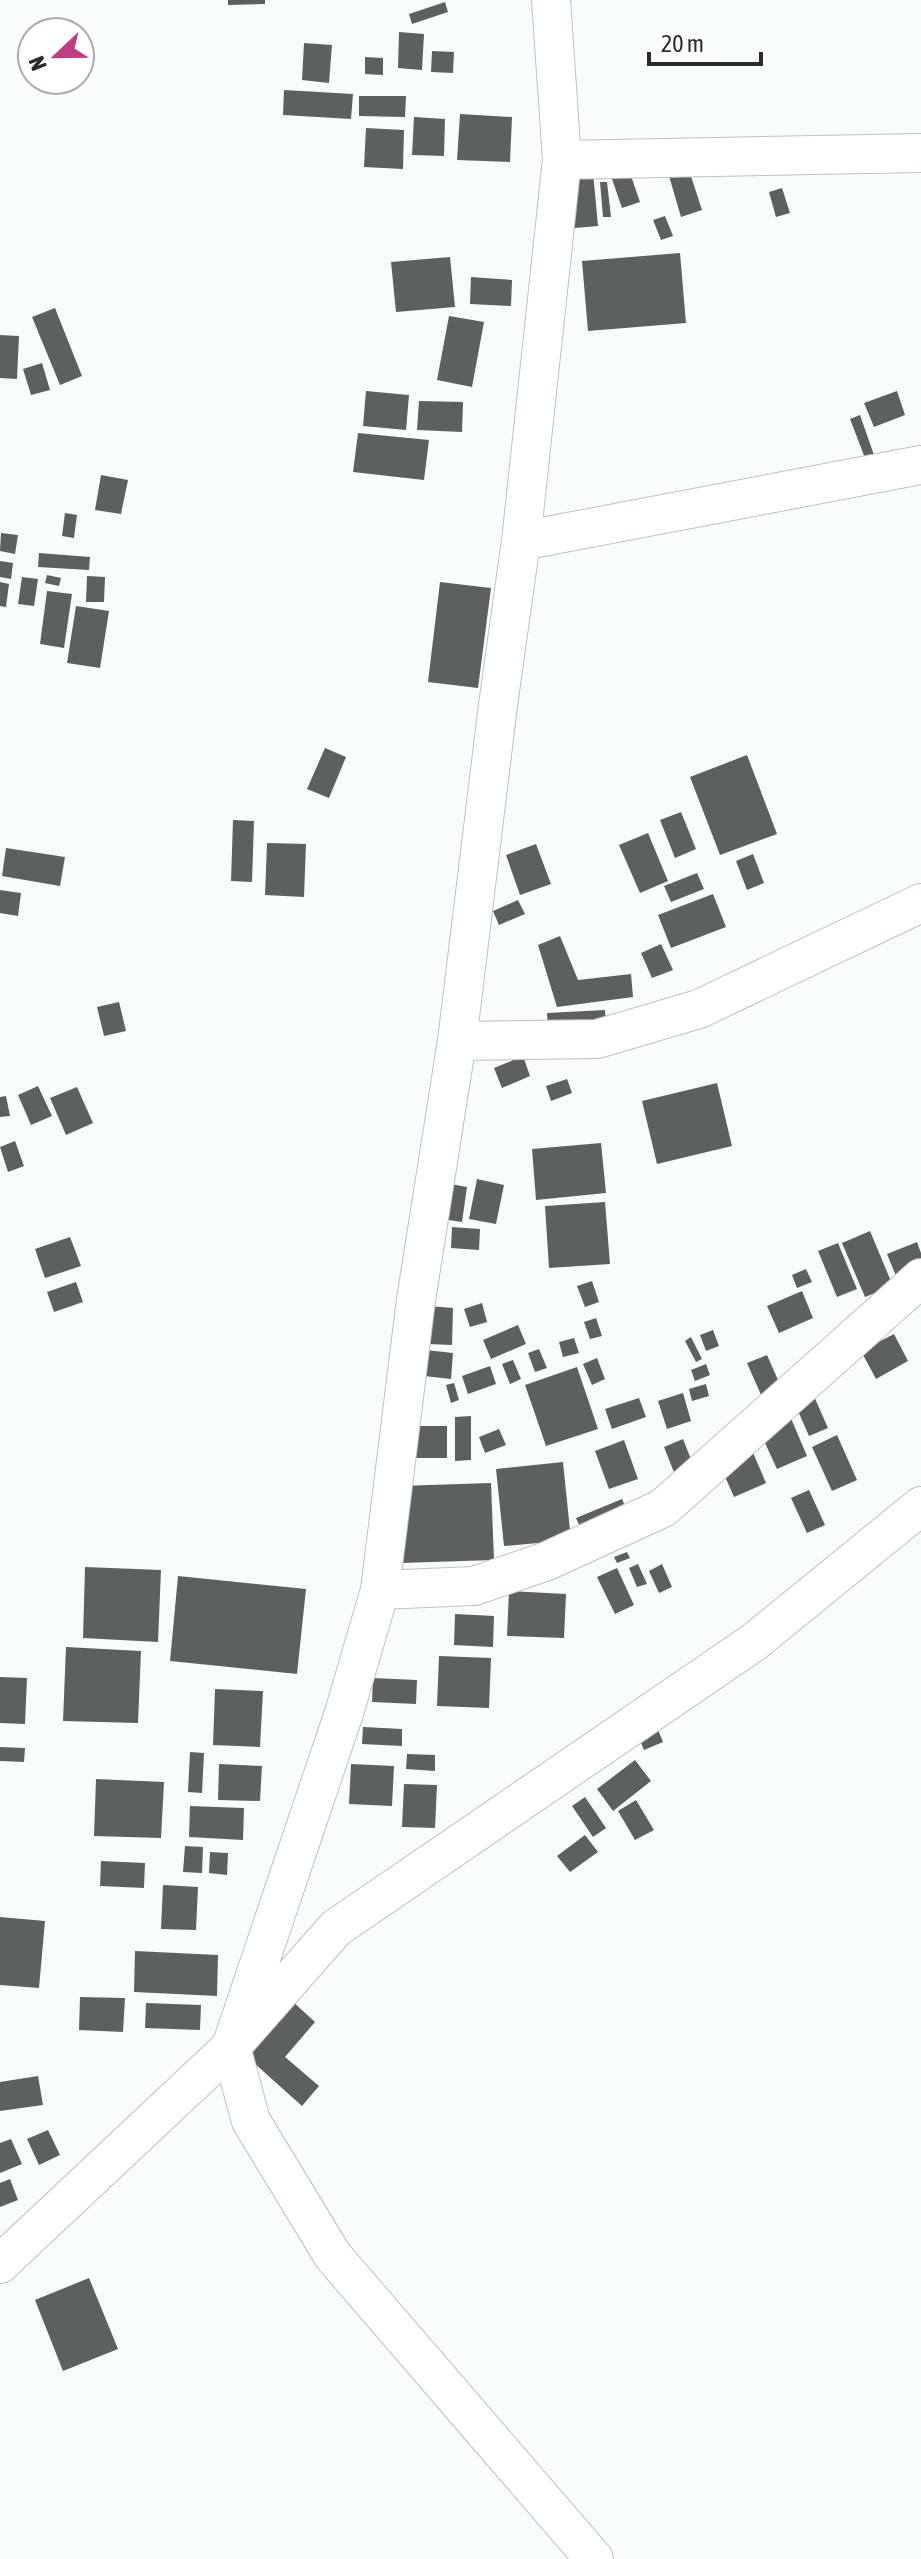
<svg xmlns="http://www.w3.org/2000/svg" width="921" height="2559" font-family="'Asap Condensed',sans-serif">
	<rect width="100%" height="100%" fill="#f8fdfb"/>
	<path fill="#5c605f" d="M228,0h37v4l-37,1z
		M445,2l3,10 -36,12 -3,-10z
		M399,32l25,2 -2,36 -24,-2z
		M304,43l28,2 -3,38 -27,-3z
		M432,51l22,1 -1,21 -22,-1z
		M365,57l18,1v17l-18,-1z
		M284,90l69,4 -2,25 -68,-4z
		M359,96h47l-1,21 -46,-1z
		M460,114l52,3 -2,45 -53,-2z
		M414,117l31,2 -1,37 -32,-1z
		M366,128l38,2 -1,39 -39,-2z
		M689,170l13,40 -21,7 -12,-41z
		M593,172l5,54 -23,2 -4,-54z
		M630,173l10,29 -18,6 -10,-29z
		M600,182h7l4,35h-8z
		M782,188l8,25 -14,4 -7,-25z
		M665,216l8,20 -12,4 -8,-20z
		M680,253l6,70 -98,8 -6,-70z
		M450,257l5,50 -59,5 -5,-50z
		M471,277l41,3 -1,26 -41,-2z
		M55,308l27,68 -22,9 -28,-68z
		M449,316l35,6 -12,65 -35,-7z
		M0,335l19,1 -2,43 -17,-1z
		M42,363l8,27 -19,5 -8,-26z
		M366,391l43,4 -3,35 -43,-4z
		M897,391l8,24 -31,12 -10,-24z
		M419,401l44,1 -1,30 -45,-2z
		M860,415l14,40 -9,3 -15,-39z
		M358,433l71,7 -5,40 -71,-8z
		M101,475l27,5 -7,34 -26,-4z
		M65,513l12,2 -3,23 -12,-2z
		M1,533l17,2 -3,19 -15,-3z
		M39,553l51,4 -1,13 -51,-3z
		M0,561l13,2 -2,16 -11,-2z
		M47,575l14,3 -2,8 -14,-3z
		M87,576l18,1 -1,25h-18z
		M22,577l16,2 -4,27 -16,-2z
		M0,582l9,2 -3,23 -6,-1z
		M440,582l51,6 -13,100 -50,-6z
		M47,591l25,3 -8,54 -24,-4z
		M76,606l33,5 -9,57 -33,-5z
		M325,748l21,9 -17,41 -22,-9z
		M747,755l30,79 -57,21 -30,-78z
		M681,812l15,37 -21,9 -15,-38z
		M233,820l21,1 -2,61 -21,-1z
		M648,833l20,48 -28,12 -21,-48z
		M267,843l39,1 -2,53 -39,-2z
		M536,844l15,40 -31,11 -14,-40z
		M6,848l59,9 -5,29 -58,-10z
		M753,854l11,29 -17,7 -11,-29z
		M697,873l7,16 -33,13 -7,-16z
		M0,890l21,3 -3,23 -18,-3z
		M713,894l13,33 -55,21 -13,-33z
		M518,900l7,14 -26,11 -6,-14z
		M560,936l18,44 53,-6 2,23 -76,10 -19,-62z
		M661,944l12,26 -21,8 -11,-25z
		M119,1002l7,29 -22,5 -7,-29z
		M605,1010l1,17 -58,3 -1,-17z
		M523,1056l7,20 -28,12 -8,-20z
		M567,1079l5,14 -21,8 -5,-15z
		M717,1083l15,63 -75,18 -15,-63z
		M38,1086l14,30 -21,9 -13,-30z
		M77,1087l16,36 -27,12 -16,-37z
		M6,1096l4,20 -10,1v-20z
		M15,1141l9,25 -16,6 -8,-25z
		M601,1143l5,50 -70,7 -4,-51z
		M477,1179l27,6 -8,39 -27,-5z
		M440,1182l27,5 -5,35 -27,-4z
		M605,1202l5,62 -61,4 -4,-62z
		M452,1227l28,2 -1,21 -28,-2z
		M870,1231l23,55 -28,11 -23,-54z
		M70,1237l11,29 -36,12 -10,-29z
		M917,1242l4,11v14l-25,9 -9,-22z
		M838,1243l19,46 -20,8 -19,-46z
		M806,1269l6,13 -15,6 -5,-13z
		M592,1281l7,21 -14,5 -8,-21z
		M76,1282l7,20 -29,10 -7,-20z
		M802,1291l11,27 -34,15 -12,-27z
		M482,1303l5,19 -17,5 -6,-18z
		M429,1306l24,2 -1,37 -24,-1z
		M596,1318l6,18 -12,3 -6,-17z
		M518,1325l8,19 -35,15 -8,-19z
		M713,1330l6,16 -13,5 -6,-16z
		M894,1334l14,27 -32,18 -15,-28z
		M691,1337l11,22 -6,3 -11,-21z
		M574,1338l5,15 -16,4 -4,-15z
		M539,1349l8,19 -12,4 -7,-19z
		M426,1350l27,3 -2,26 -27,-3z
		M767,1355l18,41 -20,8 -18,-41z
		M597,1358l8,21 -13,6 -9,-21z
		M513,1360l8,19 -11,5 -8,-20z
		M706,1364l4,11 -15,6 -4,-11z
		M490,1366l6,18 -28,10 -6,-18z
		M577,1367l21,62 -52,17 -21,-61z
		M454,1383l5,17 -8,3 -5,-18z
		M706,1384l3,12 -17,5 -3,-12z
		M683,1393l8,28 -24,8 -9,-28z
		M813,1394l15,34 -19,8 -15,-34z
		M639,1398l7,19 -34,12 -7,-20z
		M471,1416v44l-16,1v-44z
		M790,1416l17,40 -30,13 -18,-39z
		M404,1426h43v32h-43z
		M499,1429l7,16 -21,8 -6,-16z
		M837,1435l20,45 -25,11 -20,-44z
		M683,1439l13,33 -19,8 -13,-33z
		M624,1440l14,39 -29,10 -14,-38z
		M751,1448l15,35 -32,14 -15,-34z
		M563,1462l8,78 -67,6 -8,-77z
		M491,1483l3,77 -93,3 -2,-77z
		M809,1490l16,35 -18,8 -16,-35z
		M622,1499l7,17 -46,18 -7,-16z
		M627,1552l3,6 -13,5 -3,-6z
		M638,1564l9,20 -10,3 -8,-19z
		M662,1564l10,23 -13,6 -10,-22z
		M85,1567l76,3 -3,72 -75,-4z
		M617,1568l17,37 -19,9 -18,-37z
		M178,1576l128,13 -9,85 -127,-13z
		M509,1591l57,3 -2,44 -57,-2z
		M455,1614l39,2 -1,31 -39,-2z
		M66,1647l75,4 -3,72 -75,-2z
		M439,1656l52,2 -2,50 -52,-2z
		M0,1677l27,1 -2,46 -25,-1z
		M373,1678l44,2 -1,24 -44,-2z
		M215,1689l48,2 -3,56 -47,-2z
		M656,1725l7,17 -19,8 -7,-17z
		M363,1727l39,2v17l-40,-2z
		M0,1747l25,1 -1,14 -24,-1z
		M190,1752l14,1 -2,40 -14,-1z
		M407,1754l28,1v16l-29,-2z
		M635,1760l16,21 -38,30 -16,-22z
		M219,1764l43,2 -2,35 -42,-1z
		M351,1764l43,2 -2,40 -43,-2z
		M96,1779l68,3 -3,56 -67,-2z
		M404,1784l33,1 -2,43 -33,-1z
		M585,1797l21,31 -13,9 -21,-31z
		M636,1800l18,30 -19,10 -17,-29z
		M190,1806l54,2 -1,32 -54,-3z
		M585,1835l13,17 -28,20 -13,-16z
		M185,1846l18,1 -1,26 -19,-1z
		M210,1852l18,1 -1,22 -18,-2z
		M101,1861l44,2 -1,25 -44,-2z
		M163,1885l35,2 -2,43 -35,-1z
		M0,1917l45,4 -6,67 -39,-3z
		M135,1951l83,4 -1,41 -83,-4z
		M80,1997l45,1 -2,34 -44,-2z
		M291,2000l24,22 -30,35 34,29 -17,20 -58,-52z
		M146,2003l55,2 -1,25 -55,-2z
		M38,2076l5,29 -43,6v-29z
		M48,2130l12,25 -21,10 -12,-26z
		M11,2139l11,25 -22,9v-30z
		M10,2179l8,21 -18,7v-24z
		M89,2278l29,71 -55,22 -28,-71z"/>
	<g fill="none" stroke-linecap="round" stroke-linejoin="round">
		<g stroke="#bdc2c0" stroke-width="40">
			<path id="street" d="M562,160l359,-7
				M521,541l400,-76
				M457,1041l140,-2 102,-30 222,-106
				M380,1590l94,-4 73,-25 116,-53 258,-230
				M0,2264l231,-217 113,-334 36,-123 36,-290 41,-259 41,-336 23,-164 41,-381 -11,-160
				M594,2559l-261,-303 -82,-135 -20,-74 105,-119 418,-286 167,-136"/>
		</g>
		<use href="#street" stroke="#fff" stroke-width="38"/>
	</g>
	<g transform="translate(56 56) rotate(248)"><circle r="38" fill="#ffffff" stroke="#aaabaa" stroke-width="2"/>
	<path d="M0-6L14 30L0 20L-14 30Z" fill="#c13d83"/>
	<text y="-12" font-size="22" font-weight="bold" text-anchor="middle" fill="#2a2c2b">N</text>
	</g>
	<path d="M649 52v12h112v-12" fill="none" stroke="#2a2c2b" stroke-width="4"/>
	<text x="661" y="52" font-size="24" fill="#2a2c2b" stroke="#ffffff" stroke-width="6" paint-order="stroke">20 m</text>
</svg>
